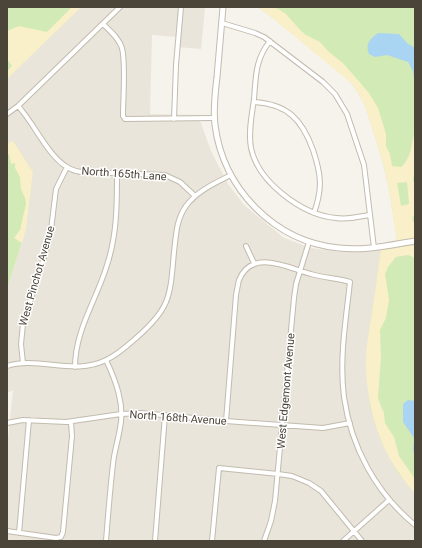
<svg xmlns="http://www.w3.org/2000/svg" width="422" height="548" font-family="Roboto,sans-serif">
	<rect width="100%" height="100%" fill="#f6f3ec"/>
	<path fill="#eae5da" d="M81,7h126l-2,1 -4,41 -24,-2 1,-10 -26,-2 -2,79 48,1 13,36 17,33 16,21 40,33 27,10 29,4h21l20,-2 -13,88 -2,32 4,35 10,34 17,33 18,21v48l-408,-1v-92l6,-58 -6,3v-104l19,-60 -13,-88 -6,2v-64z"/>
	<path fill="#d2eab5" d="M7,7h74l-74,72z
		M255,7h160v486l-18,-21 -17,-33 -10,-33 -4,-36 2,-32 13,-88 17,-3 -9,-58 -6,-26 -17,-55 -9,-17 -6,-8 -13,-13 -68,-54 -11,-8z
		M13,141l20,31 -7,57 -19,60v-146z"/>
	<path fill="#f9efc9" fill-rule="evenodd" d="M72,7h9l-74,72v-8l5,-5 -5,-7v-28l12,-5 28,6z
		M255,7h20l11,7 15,17 5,4 14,7 9,10 14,11 26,30 9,15 8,26v12l4,8 2,12 9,1c10,-7 12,-28 14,-40v45l-2,7 2,9v28l-3,1 1,5h2v16l-18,3 -8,-52 -6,-26 -17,-55 -9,-17 -6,-8 -81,-67 -11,-8zM407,182l2,22 -8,2 -4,-23z
		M13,141l20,31 -7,57 -4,14 -8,-5 6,-8 6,-26 -1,-6 -4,-9 -1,-12 -5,-9v-5l-4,1 -2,-10h-2v-11z
		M415,245v13l-7,-3 -12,2 -8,10 -3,7 4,26 -3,18 -6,12 1,27 -3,40 2,7 4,9 1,10 9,14 5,19 16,23v14c-32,-35 -46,-75 -49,-122 -1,-19 3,-39 6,-58 3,-21 6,-42 9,-63z"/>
	<path fill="#a9d4f2" d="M378,33l21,1 8,9 8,5v38l-2,-15 -5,-9 -21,-7 -12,2 -6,-3c-4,-10 1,-15 9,-21z
		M408,400l7,1v54l-2,-5 1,-12 -11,-16v-18z"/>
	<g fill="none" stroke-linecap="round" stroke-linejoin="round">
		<g stroke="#c2bbae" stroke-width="6">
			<path id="minor" d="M222,23l33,10 9,4 59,45 12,12 12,20 17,51 10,83
				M103,24c7,7 16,14 19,24 4,16 1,50 1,68l2,3 89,-1
				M270,41c-15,19 -14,35 -16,58 -2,15 -6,33 -3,49 7,34 51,67 85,70 11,2 22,-1 33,-3
				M254,102c33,2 48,17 59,48 8,24 10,38 1,63
				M18,106c16,17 30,50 49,61 6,4 12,5 18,5l80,3 15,7 15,14
				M7,114l11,-8 102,-99
				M174,119l2,-54 5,-58
				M246,246l8,17
				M23,363l-2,-19 2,-20 27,-86 6,-49 11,-22
				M7,366c32,-10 67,10 99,-6 11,-5 20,-13 29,-21 36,-31 35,-42 39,-87 2,-16 2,-32 12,-46 11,-15 29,-23 45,-31
				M75,367c0,-37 22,-68 32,-102 10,-30 10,-61 10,-92
				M226,421l10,-126c1,-5 2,-11 3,-15 13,-32 49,-12 72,-6 13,4 27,4 39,8 -4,37 -11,77 -6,115 7,50 32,96 71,128
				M7,423l16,-3 43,2 55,-8 20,-1 85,8 97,7 27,-5
				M7,531l49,7 5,-1 2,-5 9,-96 -1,-14
				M19,533l10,-113
				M106,541c2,-26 4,-51 7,-77 1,-12 5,-23 7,-36 5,-23 -4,-47 -14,-68
				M155,541l10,-126
				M212,541l7,-73 59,6 14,2 17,7 12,8 41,50
				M264,541l7,-20 4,-20 19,-203 2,-14 13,-42
				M343,541l46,-41"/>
		</g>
		<g stroke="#c2bbae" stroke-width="7">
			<path id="tertiary" d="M223,7c-2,23 -4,47 -6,70 -2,16 -4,32 -2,48 8,64 60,117 124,123 26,3 51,-3 76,-7"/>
		</g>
		<use href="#minor" stroke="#fff" stroke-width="4"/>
		<use href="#tertiary" stroke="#fff" stroke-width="5"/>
	</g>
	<g text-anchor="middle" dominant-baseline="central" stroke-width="3" stroke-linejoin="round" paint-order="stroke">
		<g font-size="11" fill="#4b4439" stroke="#fff">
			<text transform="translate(124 174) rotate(4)">North 165th Lane</text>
			<text transform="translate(37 276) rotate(-74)">West Pinchot Avenue</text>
			<text transform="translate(286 391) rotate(-85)">West Edgemont Avenue</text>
			<text transform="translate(178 418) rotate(4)">North 168th Avenue</text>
		</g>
	</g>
	<rect width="422" height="548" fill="none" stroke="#4b4439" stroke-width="16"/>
</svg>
